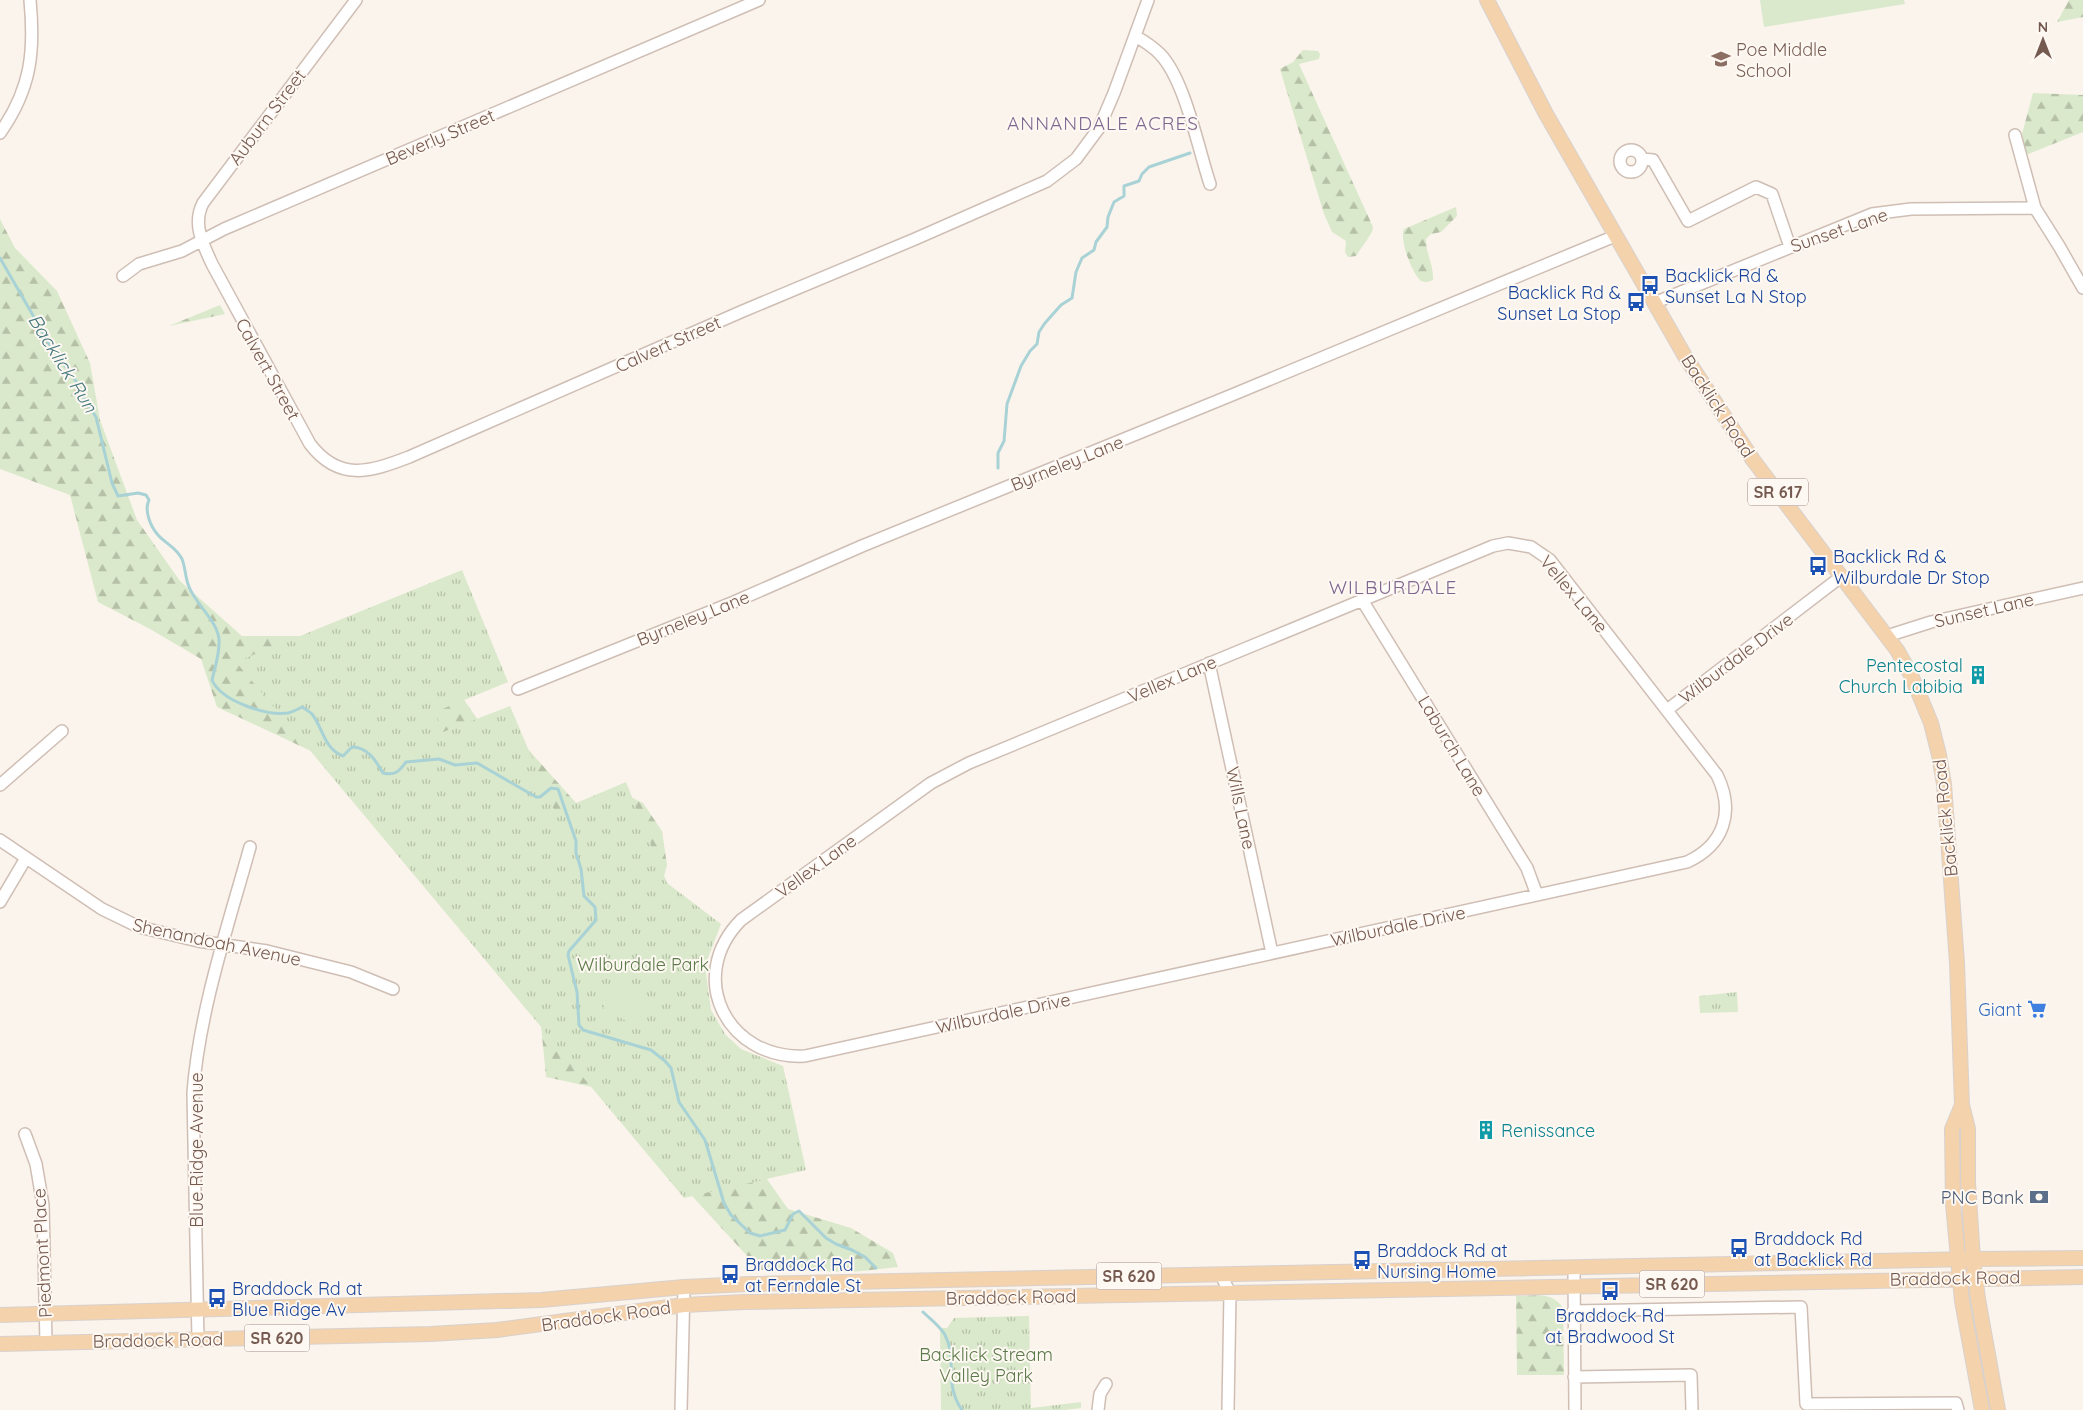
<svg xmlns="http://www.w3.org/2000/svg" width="2083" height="1410" font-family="Quicksand,sans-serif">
	<defs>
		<pattern id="forest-firs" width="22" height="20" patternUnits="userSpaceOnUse" patternTransform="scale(1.25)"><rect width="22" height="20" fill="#dae9cb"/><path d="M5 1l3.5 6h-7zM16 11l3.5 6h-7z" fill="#b5c0a7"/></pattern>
		<pattern id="park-tufts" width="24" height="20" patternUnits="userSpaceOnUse" patternTransform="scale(1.25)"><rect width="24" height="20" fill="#dae9cb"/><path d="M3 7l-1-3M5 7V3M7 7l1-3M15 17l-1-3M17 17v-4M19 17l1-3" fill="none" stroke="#b5c0a7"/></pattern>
	</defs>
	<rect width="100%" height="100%" fill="#fbf4ec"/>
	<path fill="url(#forest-firs)" d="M2069,0h14v17l-26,5z
		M1303,50l15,1 2,3 -1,5 -20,5 74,163 -1,5 -16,24 -8,1 -3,-5 1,-11 -14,-9 -8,-18 -44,-145 13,-7z
		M2033,93l50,2v37l-57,23 -4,-21z
		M1456,207l1,9 -16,16 -10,2 -5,5c0,15 8,27 7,41 -4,2 -8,3 -12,1 -9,-7 -22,-42 -17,-52z
		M0,219l15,29 42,43 33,72 10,57 37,100 43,61 62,55h75l143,58 25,36 41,17 51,57 39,-14 27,13 19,28 5,34 -9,35 71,225 59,84 63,19 42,25 5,14 -46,5 -92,-2 -67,-73 -58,-94 -11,-9 -78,-17 -10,-104 -174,-198 -145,-68 -16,-48 -51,-30 -52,-27 -28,-107 -70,-26z
		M220,305l5,9 -56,12z
		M1516,1296c19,0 36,-5 47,12l1,67h-47z"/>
	<path fill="url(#park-tufts)" d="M462,570l46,112 -73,30 8,20 67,-26 45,106 71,-30 41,101 54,41 -16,42 6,44 14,24 16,15 42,17 23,104 -122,28 -448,-536z
		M1737,992l1,20 -38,1 -1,-17z
		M1029,1316l2,92 50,-6v6l-16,2h-124l-1,-82h7l7,-10z"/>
	<path fill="#dae9cb" d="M1760,0h144l1,4 -141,23z
		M617,982l38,21 -14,26 -38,-21z"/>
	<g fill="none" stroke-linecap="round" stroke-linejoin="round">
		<path stroke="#a8d2d5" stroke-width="3" d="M0,258l50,87 28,39 4,11 14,22 16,66 6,13 20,-3 8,2 3,5c-5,10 1,26 9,35 8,9 18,12 24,24 4,10 3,21 8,30 7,16 27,32 29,50 1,14 -4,28 -7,41 9,21 54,36 76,33 5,-1 10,-4 14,-6 3,2 8,5 10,7 11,14 12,35 31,42l9,-9c16,0 24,14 31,26 13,3 16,-2 23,-11l33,-3 16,6 22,-2 59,34h4l11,-9 7,1 18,52v12l5,16 3,27 11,11 1,13 -27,31 -1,4 9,37 2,33 4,5 68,20 14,11 6,7 8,34 26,38 19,63 7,12 19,18 10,3 25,-6 8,-16 6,-3 27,27 10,6 16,6 13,7 11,11
			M998,468v-15l6,-12 3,-37 14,-38 9,-15 7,-7 2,-12 6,-9 16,-18 11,-7 4,-26 6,-14 12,-8 2,-8 11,-15 1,-10 6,-15 10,-6v-10l15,-5 3,-7 7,-7 41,-14
			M923,1312c7,7 17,14 22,23 13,24 -2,48 17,75"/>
		<g stroke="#cfbeb4" stroke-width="14">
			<path id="minor" d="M356,0l-153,203c-11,21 0,41 9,61l98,180c29,38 60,28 99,13l334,-146 172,-72 132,-58 29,-22 23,-31 15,-35 34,-93
				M1135,36c9,5 17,10 25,18 25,26 38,94 50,130
				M0,133c31,-44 35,-81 30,-133
				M2015,135l20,73
				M1620 161a11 11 0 1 1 22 0a11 11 0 1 1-22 0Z
				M1642,159l11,1 35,61 68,-34 16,7 18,53
				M123,276l16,-12 43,-13 42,-22 535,-229
				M1654,303l218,-89 39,-5 124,-1 24,38 24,42
				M1508,543l23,4 19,13 167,215c18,37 7,70 -30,87l-882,194c-78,4 -120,-79 -64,-136l190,-137 38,-20 524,-217z
				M1362,600l165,268 10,27
				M1887,636l44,-14 152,-34
				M1209,663l63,290
				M518,689l216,-87 128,-56 370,-151 383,-159
				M1667,710l175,-134
				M0,785l62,-54
				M0,840l102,69 37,18 59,14 69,10 84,21 42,17
				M0,902l26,-44
				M25,1134l11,30 7,41 3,138
				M1574,1268l1,142
				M1221,1275l9,18 -2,117
				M1573,1311l228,-4 5,97 150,-1 2,7
				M198,1339l-5,-246c6,-81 35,-167 57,-246
				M1574,1377l117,-2 1,35
				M681,1410l3,-123
				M1098,1410l2,-16 6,-10"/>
		</g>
		<g stroke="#d8d1ce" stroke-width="16">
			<path id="major" d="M1487,0l59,114 140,244 67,102 144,190 14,25 20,48 8,32 5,29 13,179 5,142 6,24v53l5,77 5,40 20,111
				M1962,1105l-10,24 1,75 9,97 20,109
				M0,1315l541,-15 143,-13 65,-3 1224,-25 110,-1
				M0,1344l431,-10 66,-4 187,-25 60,-3 1339,-25"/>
		</g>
		<use href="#minor" stroke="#fff" stroke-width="11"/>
		<use href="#major" stroke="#f4d2ab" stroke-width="14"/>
	</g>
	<defs>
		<g id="school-bare" transform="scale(1.5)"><path d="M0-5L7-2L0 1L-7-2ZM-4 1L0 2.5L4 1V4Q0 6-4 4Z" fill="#8d6e63" stroke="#fef8f3" stroke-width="2.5" paint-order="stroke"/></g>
		<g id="bus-bare" transform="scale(1.5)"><path d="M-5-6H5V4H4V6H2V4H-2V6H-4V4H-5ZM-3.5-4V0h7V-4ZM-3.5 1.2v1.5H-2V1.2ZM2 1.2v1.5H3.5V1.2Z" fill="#1a4fb4" stroke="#fef8f3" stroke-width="2.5" paint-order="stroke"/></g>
		<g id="building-bare" transform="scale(1.5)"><path d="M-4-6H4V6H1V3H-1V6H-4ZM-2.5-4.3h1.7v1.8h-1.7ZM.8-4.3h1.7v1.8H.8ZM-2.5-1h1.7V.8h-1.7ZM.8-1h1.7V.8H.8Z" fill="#0f9aa8" stroke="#fef8f3" stroke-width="2.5" paint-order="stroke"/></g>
		<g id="supermarket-bare" transform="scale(1.5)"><path d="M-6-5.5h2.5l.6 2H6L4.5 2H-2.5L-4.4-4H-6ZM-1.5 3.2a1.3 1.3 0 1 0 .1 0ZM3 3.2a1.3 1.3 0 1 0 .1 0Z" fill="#3f7fe0" stroke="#fef8f3" stroke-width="2.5" paint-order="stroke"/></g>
		<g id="bank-bare" transform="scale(1.5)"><path d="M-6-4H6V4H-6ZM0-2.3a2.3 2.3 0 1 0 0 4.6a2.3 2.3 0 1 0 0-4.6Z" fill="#5c6f8a" stroke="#fef8f3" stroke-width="2.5" paint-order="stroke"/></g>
	</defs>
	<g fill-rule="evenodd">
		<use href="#school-bare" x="1721" y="59"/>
		<use href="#bus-bare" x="1650" y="285"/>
		<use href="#bus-bare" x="1636" y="302"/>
		<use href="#bus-bare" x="1818" y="566"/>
		<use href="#building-bare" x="1978" y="675"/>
		<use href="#supermarket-bare" x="2037" y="1009"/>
		<use href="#building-bare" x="1486" y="1130"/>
		<use href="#bank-bare" x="2039" y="1197"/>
		<use href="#bus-bare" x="1739" y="1248"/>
		<use href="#bus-bare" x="1362" y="1260"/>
		<use href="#bus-bare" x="730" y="1274"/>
		<use href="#bus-bare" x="1610" y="1291"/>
		<use href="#bus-bare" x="217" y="1298"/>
	</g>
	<g text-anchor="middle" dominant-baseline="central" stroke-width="4" stroke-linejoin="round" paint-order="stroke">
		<g fill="#fef8f3" stroke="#9e8981" stroke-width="1">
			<rect x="1748" y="478.5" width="60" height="27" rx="4"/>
			<rect x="1096.5" y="1262.5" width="65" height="27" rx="4"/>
			<rect x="1639.5" y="1270.5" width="65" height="27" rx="4"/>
			<rect x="244.5" y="1324.5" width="65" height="27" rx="4"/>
		</g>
		<g font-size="16" font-weight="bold" fill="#755a50">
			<text x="1778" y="492">SR 617</text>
			<text x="1129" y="1276">SR 620</text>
			<text x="1672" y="1284">SR 620</text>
			<text x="277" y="1338">SR 620</text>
		</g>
		<g font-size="18" fill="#785e54" stroke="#fef8f3" text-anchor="start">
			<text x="1736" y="49">Poe Middle<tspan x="1736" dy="21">School</tspan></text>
		</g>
		<g font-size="18" fill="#755a50" stroke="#fef8f3">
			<text transform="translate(267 117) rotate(-53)">Auburn Street</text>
			<text transform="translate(440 137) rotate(-23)">Beverly Street</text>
			<text transform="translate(1839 230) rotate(-19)">Sunset Lane</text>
			<text transform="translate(668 344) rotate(-24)">Calvert Street</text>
			<text transform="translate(268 369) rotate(61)">Calvert Street</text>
			<text transform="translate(1718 406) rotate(57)">Backlick Road</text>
			<text transform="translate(1067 463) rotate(-22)">Byrneley Lane</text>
			<text transform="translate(1574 594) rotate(50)">Vellex Lane</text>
			<text transform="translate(1984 610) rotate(-13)">Sunset Lane</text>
			<text transform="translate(693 618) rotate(-22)">Byrneley Lane</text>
			<text transform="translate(1736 658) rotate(-37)">Wilburdale Drive</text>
			<text transform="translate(1172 679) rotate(-23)">Vellex Lane</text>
			<text transform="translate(1452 746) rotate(59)">Laburch Lane</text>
			<text transform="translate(1241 808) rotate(78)">Wills Lane</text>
			<text transform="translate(1945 818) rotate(-96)">Backlick Road</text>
			<text transform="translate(816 866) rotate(-36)">Vellex Lane</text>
			<text transform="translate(1398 926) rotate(-12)">Wilburdale Drive</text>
			<text transform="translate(217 942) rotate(12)">Shenandoah Avenue</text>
			<text transform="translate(1003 1013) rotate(-12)">Wilburdale Drive</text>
			<text transform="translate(196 1150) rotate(-90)">Blue Ridge Avenue</text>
			<text transform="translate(42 1253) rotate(-93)">Piedmont Place</text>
			<text transform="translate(1955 1278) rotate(-1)">Braddock Road</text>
			<text transform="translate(1011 1297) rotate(-1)">Braddock Road</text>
			<text transform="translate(606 1316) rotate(-8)">Braddock Road</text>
			<text transform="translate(158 1340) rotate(-1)">Braddock Road</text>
		</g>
		<g font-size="18" fill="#164399" stroke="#fef8f3" text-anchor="start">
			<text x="1665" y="275">Backlick Rd &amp;<tspan x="1665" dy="21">Sunset La N Stop</tspan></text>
			<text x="1621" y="292" text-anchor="end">Backlick Rd &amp;<tspan x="1621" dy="21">Sunset La Stop</tspan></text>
			<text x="1833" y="556">Backlick Rd &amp;<tspan x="1833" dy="21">Wilburdale Dr Stop</tspan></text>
			<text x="1754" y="1238">Braddock Rd<tspan x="1754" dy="21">at Backlick Rd</tspan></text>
			<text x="1377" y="1250">Braddock Rd at<tspan x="1377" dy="21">Nursing Home</tspan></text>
			<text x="745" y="1264">Braddock Rd<tspan x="745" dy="21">at Ferndale St</tspan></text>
			<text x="232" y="1288">Braddock Rd at<tspan x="232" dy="21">Blue Ridge Av</tspan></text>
			<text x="1610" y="1315" text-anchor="middle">Braddock Rd<tspan x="1610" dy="21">at Bradwood St</tspan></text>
		</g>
		<g font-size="18" fill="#0d838f" stroke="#fef8f3" text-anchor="end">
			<text x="1963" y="665">Pentecostal<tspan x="1963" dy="21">Church Labibia</tspan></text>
			<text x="1501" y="1130" text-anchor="start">Renissance</text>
		</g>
		<g font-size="18" fill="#5c7a49" stroke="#fef8f3">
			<text x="643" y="964">Wilburdale Park</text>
			<text x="986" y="1354">Backlick Stream<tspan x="986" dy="21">Valley Park</tspan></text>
		</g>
		<g font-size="18" fill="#366cbe" stroke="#fef8f3" text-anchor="end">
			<text x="2022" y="1009">Giant</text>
		</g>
		<g font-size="18" fill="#4e5e75" stroke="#fef8f3" text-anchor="end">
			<text x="2024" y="1197">PNC Bank</text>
		</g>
		<g font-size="19" letter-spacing="1" fill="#7f6890" stroke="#fef8f3">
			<text x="1103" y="123">ANNANDALE ACRES</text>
			<text x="1393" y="587">WILBURDALE</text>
		</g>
		<g font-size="19" font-style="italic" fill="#477b7f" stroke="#fef8f3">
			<text transform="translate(63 363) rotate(58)">Backlick Run</text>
		</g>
	</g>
	<g transform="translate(2043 40)" stroke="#fef8f3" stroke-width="4" paint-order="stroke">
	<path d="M0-4L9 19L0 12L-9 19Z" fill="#755a50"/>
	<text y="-8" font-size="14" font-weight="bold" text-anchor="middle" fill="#755a50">N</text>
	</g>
</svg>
